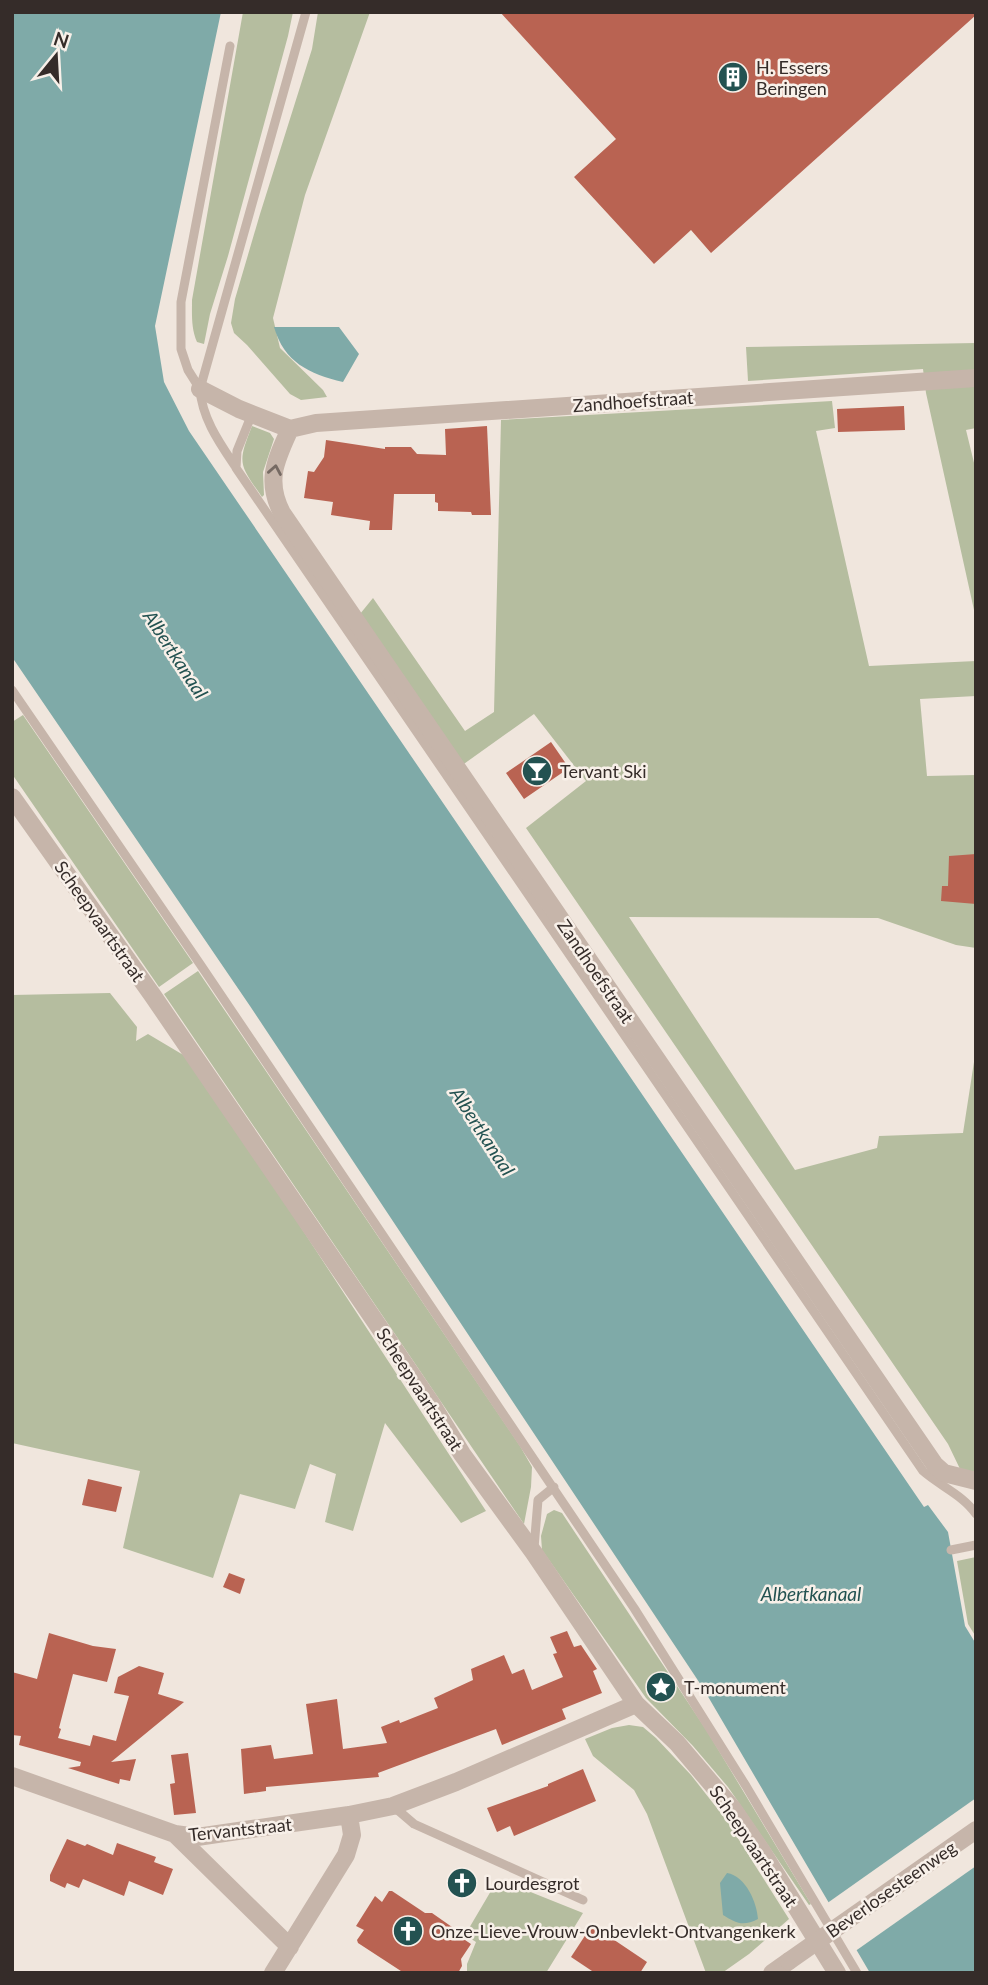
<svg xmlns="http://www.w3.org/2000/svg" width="988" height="1985" font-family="Lato,sans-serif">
	<rect width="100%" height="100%" fill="#f0e6dd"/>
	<path fill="#b5bd9f" d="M243,12h50l-5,24 -60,220 -18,58 -6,30 -7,-2c-6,-14 -5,-27 -5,-42z
		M318,12h52l-65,183 -32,123 7,30 43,42 4,7 -26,3 -11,-6 -43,-49 -13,-12 -3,-10 4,-24 25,-85 52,-165z
		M976,343v85l-10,2 10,41v148l-50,-226 -3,-24 -175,12 -2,-34z
		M832,401l3,27 -19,3 53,235 107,-5v35l-56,3 7,77 49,-1v173l-20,-3 -78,-27 -249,-1 166,253 82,-22 2,-12 84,-3 13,-84v423l-15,-1 -13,-27 -422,-616 60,-47 -52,-67 -73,52 -101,-152 13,-16 92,133 29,-19 7,-292z
		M252,426l18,7 4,6 -11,33 1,23 -2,2c-23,-33 -25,-33 -10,-71z
		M23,715l170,248 -34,24 -147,-213v-52z
		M198,971l322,475 12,21 -1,20 -7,37 -360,-530z
		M110,993l27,34 -1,14 12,-7 37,22 57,81 244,374 -25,12 -76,-100 -32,108 -28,-9 11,-48 -26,-10 -15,45 -55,-15 -27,84 -90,-30 17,-77 -128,-28v-448z
		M554,1510l8,3 145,218 104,173 -2,1 -81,-118 -35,-41 -47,-48 -104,-148 -1,-14 6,-22z
		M976,1557v80l-8,-13 -11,-63z
		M629,1725l14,2 13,11 35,37 36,46 62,98 -40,35 -27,19h-16l-59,-159 -13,-24 -41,-34 -8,-17 27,-11z
		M498,1879l85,34 -37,60h-79v-9l9,-22 -11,-7z"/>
	<path fill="#7faaa8" d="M12,12h209l-66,314 9,56 25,49 735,1076 4,-2 20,27 17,94 11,18v329h-106l-167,-285 -453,-682 -238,-349z
		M274,327h65l20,27 -16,28c-34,-8 -59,-20 -69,-55z
		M727,1873c19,3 30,30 31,46 -15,8 -22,4 -35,-4l-3,-32z"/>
	<path fill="#f0e6dd" d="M976,1798v68l-122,86 -28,-48z"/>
	<path fill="#b96352" d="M500,12h476v3l-265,238 -20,-23 -37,34 -80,-87 42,-38z
		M904,406l1,24 -67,2 -1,-23z
		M487,426l4,89h-19l-1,-3 -33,-1v-8l-3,-1v-8h-41l-2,36h-23l1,-9 -39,-6 2,-13 -29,-4 4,-27 6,1 10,-15 2,-17 59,9v-2h26l6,7 29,1 -1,-26z
		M551,742l18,26 -45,31 -18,-26z
		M976,854v50l-35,-3 1,-15h6l1,-30z
		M88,1479l34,8 -6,25 -34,-7z
		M229,1573l16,6 -5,15 -17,-7z
		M567,1631l7,16 7,-2 16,24 -4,2 9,22 -40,16 4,10 -64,26 -6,-16 -118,44 1,4 -113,10v4l-22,3 -3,-45 30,-4 3,14 39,-5 -7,-50 31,-5 6,50 44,-6 -6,-16 18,-7 1,3 38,-15 -4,-10 39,-18 -2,-11 33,-14 8,19 12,-5 8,21 31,-13 -10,-23 4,-1 -7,-16z
		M49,1633l44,13 23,3 -9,33 -34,-8 -14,54 2,1 -3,9 32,8 3,-11 23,6 13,-45 -15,-3 4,-16 21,-11 25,7 -6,21 26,8 -73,60 25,-3 -6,22 -10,-2 -1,5 -51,-16 12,-2 1,-4 -62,-17 2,-9 -9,-1v-63l25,7z
		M188,1753l8,60 -22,2 -4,-31 5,-1 -4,-28z
		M583,1769l13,32 -82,35 -4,-10 -13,6 -10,-24 61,-22v-2z
		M67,1839l18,7 2,-2 26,11 4,-12 39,14 -2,5 19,7 -10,26 -34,-14 -5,15 -41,-17 -4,9 -12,-5 -2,5 -15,-7v-6z
		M389,1891h3l33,22h7l20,14 -2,3 21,14 -10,15 1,7 -4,7h-54l-46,-30 -1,-3 7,-10 -8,-4 19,-30 7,6z
		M592,1925l55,37 -7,11h-45l-24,-16z"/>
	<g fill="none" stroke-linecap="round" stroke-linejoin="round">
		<path stroke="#c6b5aa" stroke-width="9" d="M200,389l-12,-19 -7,-21v-47l49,-256
			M252,414l-15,37 -1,17 687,1003c17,15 40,24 53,43
			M235,466c-16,-24 -33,-48 -35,-77l106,-377
			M12,690l188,274 434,644 112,178 111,187
			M534,1548l4,-48 16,-13
			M951,1550l25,-5
			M393,1806l21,18 169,76"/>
		<path stroke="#c6b5aa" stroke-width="18" d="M200,389l39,20 51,20 26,-6 660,-45
			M290,429c-14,31 -25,51 -8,84l653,952 9,8 32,8
			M12,797l141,199 278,407 31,51 72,99 102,151 41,39 56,66 28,41 76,123
			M12,1776l163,58 22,3 152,-22 44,-9 63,-24 180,-78
			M175,1834l115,113
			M273,1973l73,-118 6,-20 -3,-20"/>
		<path stroke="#c6b5aa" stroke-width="18" d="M772,1973l17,-12"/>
		<path stroke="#c6b5aa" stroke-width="18" d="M789,1961l187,-131"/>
	</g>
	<defs><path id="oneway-chevron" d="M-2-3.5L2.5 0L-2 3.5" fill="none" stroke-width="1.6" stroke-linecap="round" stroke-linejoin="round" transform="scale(1.75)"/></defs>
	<use stroke="#766a63" href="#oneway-chevron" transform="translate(275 470) rotate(-80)"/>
	<defs>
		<g id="building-disc" transform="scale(1.575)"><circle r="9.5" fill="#235251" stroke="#f8f0e9"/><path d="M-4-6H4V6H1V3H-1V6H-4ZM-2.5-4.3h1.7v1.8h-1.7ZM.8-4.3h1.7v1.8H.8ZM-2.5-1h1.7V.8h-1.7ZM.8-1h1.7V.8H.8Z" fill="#fff"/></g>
		<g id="bar-disc" transform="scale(1.575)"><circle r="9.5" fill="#235251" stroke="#f8f0e9"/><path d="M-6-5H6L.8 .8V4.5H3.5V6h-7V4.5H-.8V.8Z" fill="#fff"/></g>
		<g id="sight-disc" transform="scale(1.575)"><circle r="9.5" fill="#235251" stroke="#f8f0e9"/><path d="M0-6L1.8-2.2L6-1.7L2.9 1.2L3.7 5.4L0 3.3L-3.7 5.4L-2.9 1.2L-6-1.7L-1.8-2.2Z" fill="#fff"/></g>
		<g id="church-disc" transform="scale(1.575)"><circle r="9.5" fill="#235251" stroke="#f8f0e9"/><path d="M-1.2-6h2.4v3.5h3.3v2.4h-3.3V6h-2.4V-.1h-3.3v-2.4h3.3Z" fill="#fff"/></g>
	</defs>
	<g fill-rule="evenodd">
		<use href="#building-disc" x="733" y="77"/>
		<use href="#bar-disc" x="537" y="771"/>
		<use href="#sight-disc" x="661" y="1687"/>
		<use href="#church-disc" x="462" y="1883"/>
		<use href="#church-disc" x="408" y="1931"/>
	</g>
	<g text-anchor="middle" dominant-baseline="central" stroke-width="5" stroke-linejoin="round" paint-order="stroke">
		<g font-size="18" fill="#352c29" stroke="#f8f0e9" text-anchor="start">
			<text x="756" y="67">H. Essers<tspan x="756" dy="21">Beringen</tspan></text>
			<text x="560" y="771">Tervant Ski</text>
			<text x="684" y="1687">T-monument</text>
			<text x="485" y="1883">Lourdesgrot</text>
			<text x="431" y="1931">Onze-Lieve-Vrouw-Onbevlekt-Ontvangenkerk</text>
		</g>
		<g font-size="18" fill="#352c29" stroke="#f8f0e9">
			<text transform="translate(633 401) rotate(-4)">Zandhoefstraat</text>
			<text transform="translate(100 921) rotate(55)">Scheepvaartstraat</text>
			<text transform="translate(596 971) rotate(56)">Zandhoefstraat</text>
			<text transform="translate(420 1389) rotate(57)">Scheepvaartstraat</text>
			<text transform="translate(240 1829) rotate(-6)">Tervantstraat</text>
			<text transform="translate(754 1846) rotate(56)">Scheepvaartstraat</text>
			<text transform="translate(891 1889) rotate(-35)">Beverlosesteenweg</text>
		</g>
		<g font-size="19" font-style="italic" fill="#235251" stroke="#f8f0e9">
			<text transform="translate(176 654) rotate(57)">Albertkanaal</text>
			<text transform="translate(483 1131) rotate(57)">Albertkanaal</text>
			<text x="811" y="1593">Albertkanaal</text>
		</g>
	</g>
	<rect width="988" height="1985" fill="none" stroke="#352c29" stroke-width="28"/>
	<g transform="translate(56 56) rotate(18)" stroke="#f8f0e9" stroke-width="5" paint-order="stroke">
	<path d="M0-5L12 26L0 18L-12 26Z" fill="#352c29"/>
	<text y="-10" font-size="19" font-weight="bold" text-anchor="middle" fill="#352c29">N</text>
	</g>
</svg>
